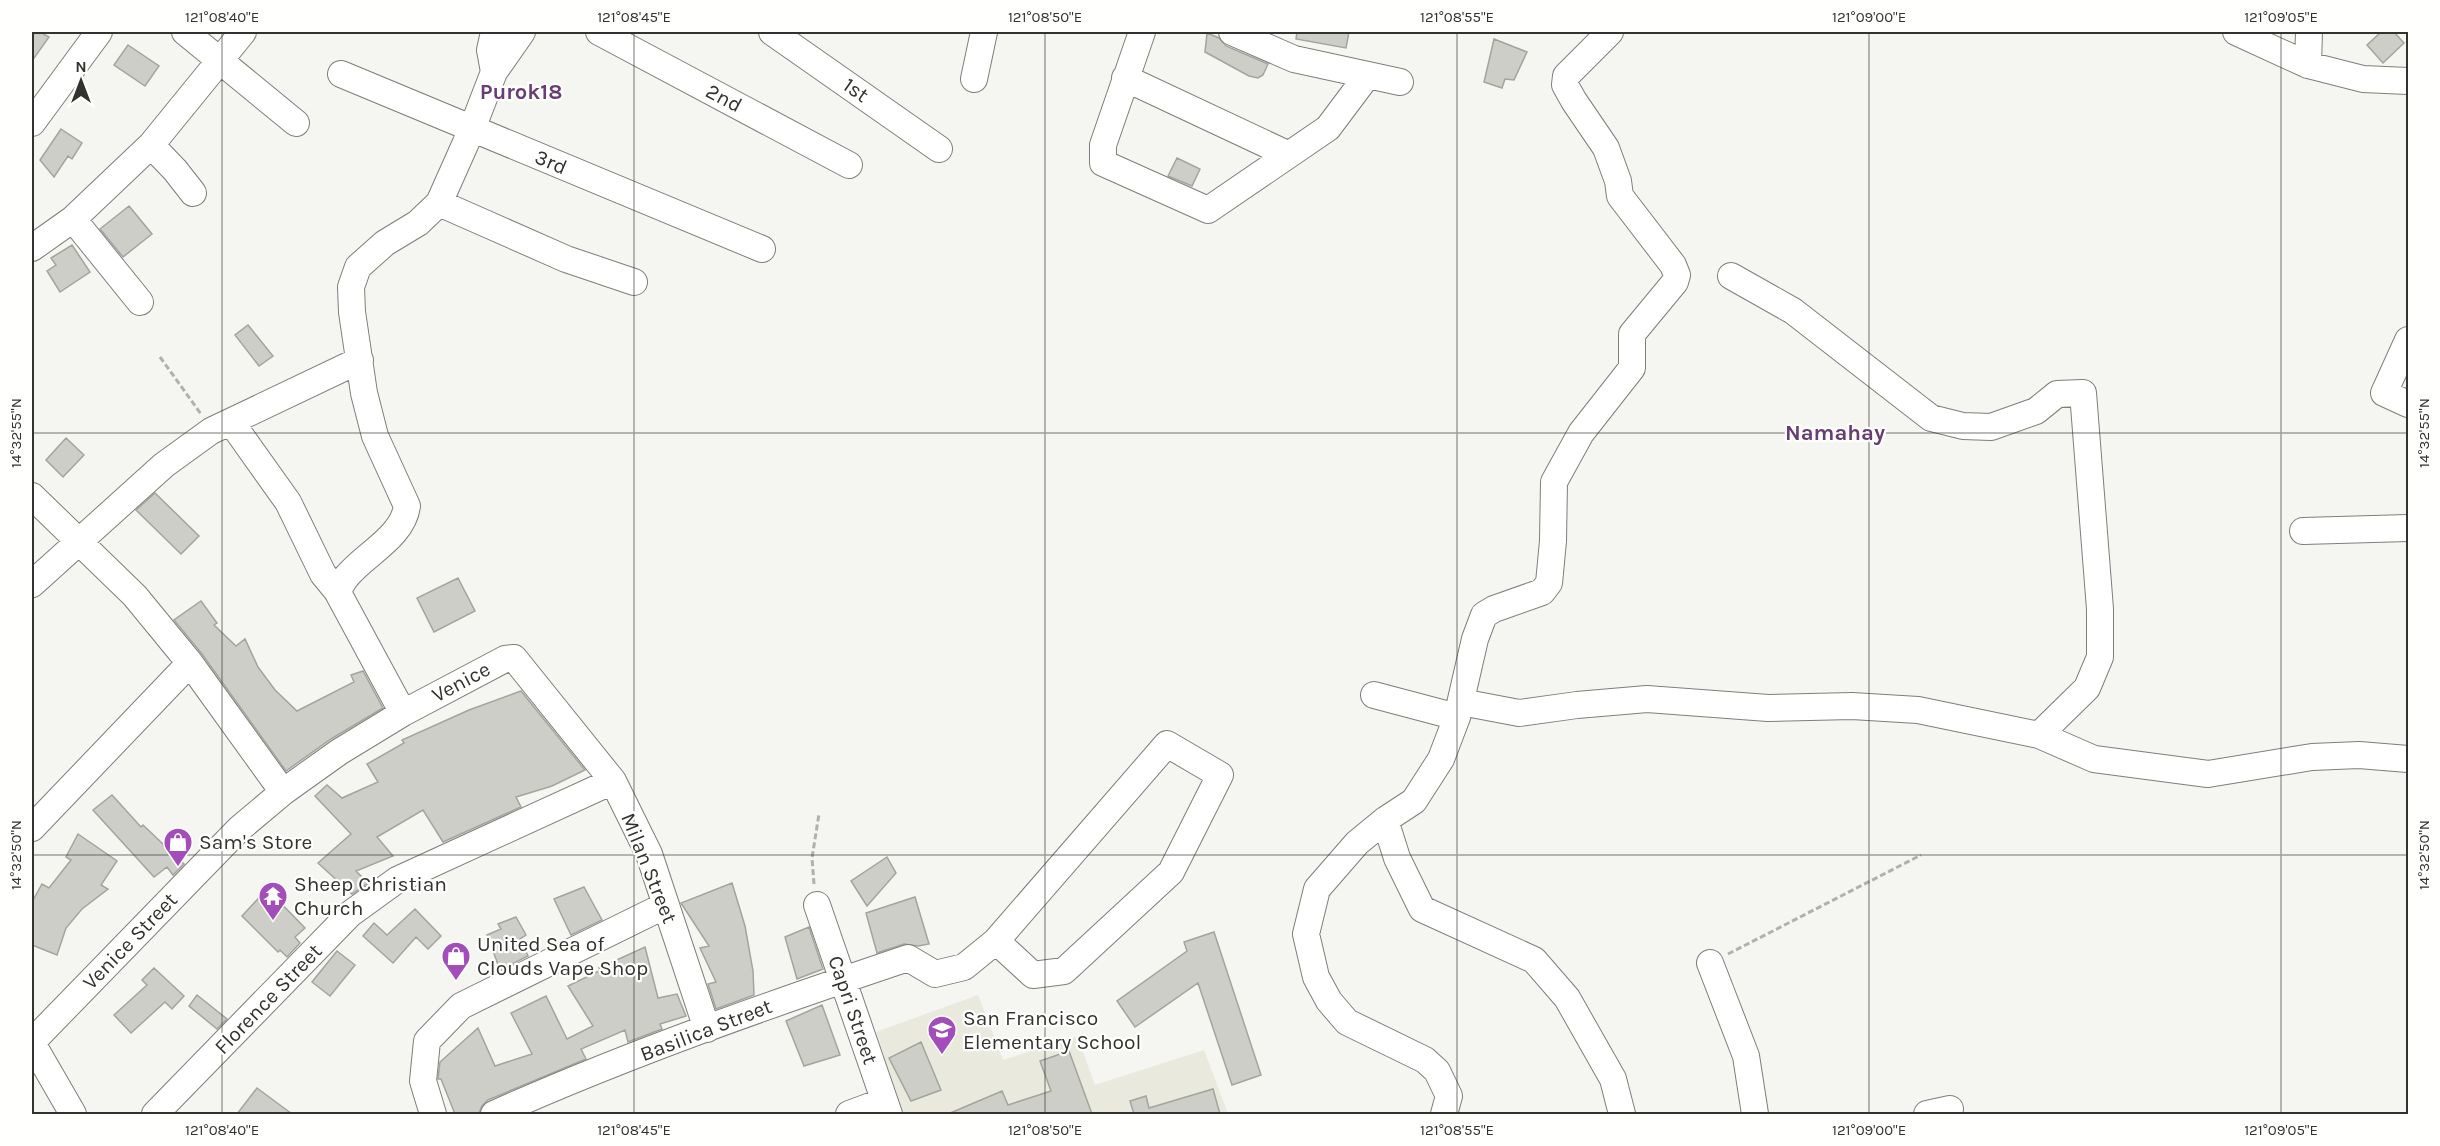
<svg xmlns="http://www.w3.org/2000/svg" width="2440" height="1146" font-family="Karla,sans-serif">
	<rect width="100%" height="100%" fill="#f5f5f1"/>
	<path fill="#e9e9dd" d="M978,995l25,65 74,-24 18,49 109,-35 24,64h-325l-27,-82z"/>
	<path fill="#cecec9" stroke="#a4a49f" stroke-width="1.5" d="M32,32h8l9,5 -17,24z
		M1297,32h52l-3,16 -50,-9z
		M2381,32h13l10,11 -21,20 -16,-18z
		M1207,33l12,5 7,8 42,18 -5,11 -5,3 -9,-2 -44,-24z
		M1494,39l33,13 -13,28 -9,-1 -3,9 -18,-6z
		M128,45l31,21 -14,20 -31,-21z
		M61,129l21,14 -10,16 -4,-3 -14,21 -14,-17z
		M1177,158l23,11 -8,17 -24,-10z
		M129,206l23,28 -29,23 -23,-28z
		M72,245l18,27 -30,20 -13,-21 9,-6 -5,-7z
		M248,325l25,31 -14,10 -24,-31z
		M66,438l18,17 -21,22 -17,-17z
		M155,493l44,43 -18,18 -45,-44z
		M458,578l17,33 -41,21 -17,-34z
		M201,601l16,22 -3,2 22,21 9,-7 13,28 17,23 22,21 57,-29 -3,-7 12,-4 20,37 -52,31 -45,32 -84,-117 -28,-34z
		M521,691l64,79 -33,16 -36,11 5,10 -78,35 -20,-32 -46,27 16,19 -37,15 12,12 -16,11 -34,-31 33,-29 -36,-38 12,-11 15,13 36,-16 -11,-18 37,-21 -2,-3 67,-30z
		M112,795l29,32 2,-2 41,39 -11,11 -6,-8 -13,10 -61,-67z
		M78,834l39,27 -16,24 7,4 -26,20 -16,19 -9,27 -25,-10v-43l10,-18 7,4 22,-28 -5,-3z
		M887,857l9,16 -29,33 -16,-25z
		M732,883l13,43 8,45 1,24 -38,14 -8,-25 8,-2 -16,-34 9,-2 -28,-43z
		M584,887l18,33 -31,15 -17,-36z
		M267,889l38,39 -10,9 5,6 -13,14 -7,-7 -2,2 -36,-36z
		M915,897l14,47 -11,2 -14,-2 -27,9 -11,-40z
		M415,909l26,27 -13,13 -12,-12 -23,26 -30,-27 11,-13 13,12z
		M516,917l10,18 -6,4 8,17 -28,14 -13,-35 14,-6 -3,-5z
		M809,927l14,42 -26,10 -12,-42z
		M1214,932l47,143 -29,10 -34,-102 -63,44 -18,-26 70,-50 -3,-9z
		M645,947l13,51 19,-4 9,22 -26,8 2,5 -34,13 -3,-12 -44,19 5,10 -98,41 -6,6 -3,7 -24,1 -14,-35h-3l2,-17 38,-34 17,38 37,-12 -21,-41 35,-17 21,43 26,-13 -25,-40 33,-16 -2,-2z
		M337,951l18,14 -25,31 -18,-14z
		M154,968l30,28 -12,13 -7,-7 -34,31 -17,-18 33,-30 -5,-5z
		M197,995l30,24 -10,10 -28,-23z
		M822,1005l18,50 -36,11 -18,-45z
		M921,1042l20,48 -30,11 -22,-43z
		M1069,1051l23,63h-144l54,-23 6,14 43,-14 -11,-30z
		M257,1088l35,26h-55z
		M1213,1089l7,25h-86l-4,-13 16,-5 3,12z"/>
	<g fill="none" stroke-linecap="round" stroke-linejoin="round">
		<g stroke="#7e7e7a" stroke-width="28">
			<path id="minor" d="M185,32l111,91
				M494,32l-4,18 4,22
				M599,32l250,133
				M772,32l167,117
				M1142,32l-39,113v18l105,47 120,-82 39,-52
				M1232,32l62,27 106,23
				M2236,32l72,33 55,14 45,2
				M2308,65l1,-33
				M341,74l421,175
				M1125,78l162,76
				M974,79l10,-47
				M32,123l67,-91
				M151,145l24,25 18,23
				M439,203l127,56 68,23
				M73,219l67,83
				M32,248l41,-29 78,-74 92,-113
				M1731,276l62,35 138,107 32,8 28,1 45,-16 21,-17 26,-1 17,216v48l-13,31 -48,47
				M2408,340l-24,53 24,11
				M231,422l57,80 35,72 14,17 66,122
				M32,496l103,100 55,67 93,129
				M2303,531l105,-3
				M32,584l132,-119 47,-34 149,-71
				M337,591c4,-5 7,-12 11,-16 19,-22 55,-39 59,-69l-32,-70 -11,-43 -12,-81 -1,-25 7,-20 27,-24 33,-20 21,-20 33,-74 22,-57 28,-40
				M1374,695l83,22
				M1461,702l58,11 58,-8 70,-6 121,9 84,-2 66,4 121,25 55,24 114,15 104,-17 47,-2 49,4
				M1385,820l12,38 25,51 112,51 33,38 46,81 9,35
				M32,828l158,-165
				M817,905l72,209
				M1710,963l36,93 9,58
				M32,1042l207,-213 44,-37 56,-40 64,-39 102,-54 9,-1 99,123 36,73 58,175
				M32,1043l41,71
				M155,1114l195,-200 47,-34 216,-99
				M433,1114l-10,-33 4,-40 34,-35 205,-101
				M494,1114c134,-60 274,-109 414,-156l27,16 29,-7 32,-26 171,-197 53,31 -49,97 -107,99 -31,4 -37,-34
				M849,1114l35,-13
				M1444,1114l5,-18 -12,-25 -12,-11 -78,-38 -18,-21 -13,-24 -10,-43 11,-45 40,-46 28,-23 29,-19 27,-42 16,-42 18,-78 9,-24 10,-6 48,-17 7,-9 4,-42 1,-59 27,-49 51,-65v-34l43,-52 2,-7 -4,-10 -53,-69 -2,-15 -12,-33 -32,-47 -9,-16 1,-9 44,-44
				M1927,1114l23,-5"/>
		</g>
		<path stroke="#b0b0ad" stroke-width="3" stroke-dasharray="6 3" stroke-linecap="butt" d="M160,357l41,57
			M814,884l-2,-26 7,-44
			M1728,954l193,-99"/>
		<use href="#minor" stroke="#fff" stroke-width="26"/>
	</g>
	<path fill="none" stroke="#323230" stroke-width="1.5" stroke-opacity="0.45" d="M222,32v1082M634,32v1082M1045,32v1082M1457,32v1082M1869,32v1082M2281,32v1082M32,433h2376M32,855h2376"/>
	<defs>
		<g id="shop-pin" transform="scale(1.5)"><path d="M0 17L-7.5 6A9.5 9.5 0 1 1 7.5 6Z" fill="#a34dbb" stroke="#fffffe"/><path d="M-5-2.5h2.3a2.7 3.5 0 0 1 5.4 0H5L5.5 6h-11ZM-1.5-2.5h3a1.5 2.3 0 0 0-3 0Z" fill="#fff"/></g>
		<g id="temple-pin" transform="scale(1.5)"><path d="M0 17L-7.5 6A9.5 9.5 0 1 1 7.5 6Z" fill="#a34dbb" stroke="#fffffe"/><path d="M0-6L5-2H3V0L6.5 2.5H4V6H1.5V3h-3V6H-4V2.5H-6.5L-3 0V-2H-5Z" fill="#fff"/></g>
		<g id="school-pin" transform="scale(1.5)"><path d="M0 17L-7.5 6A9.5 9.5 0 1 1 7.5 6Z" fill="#a34dbb" stroke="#fffffe"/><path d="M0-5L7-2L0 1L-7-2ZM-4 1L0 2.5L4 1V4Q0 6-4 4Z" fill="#fff"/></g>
	</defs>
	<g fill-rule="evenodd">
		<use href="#shop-pin" x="178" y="842"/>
		<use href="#temple-pin" x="273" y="896"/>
		<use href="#shop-pin" x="456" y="956"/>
		<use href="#school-pin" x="942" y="1030"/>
	</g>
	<g text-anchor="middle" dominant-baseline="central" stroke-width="4.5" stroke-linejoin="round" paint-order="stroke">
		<g font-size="21" fill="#323230" stroke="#fffffe">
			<text transform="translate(856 90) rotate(35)">1st</text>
			<text transform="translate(724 98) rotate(28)">2nd</text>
			<text transform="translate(551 162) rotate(23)">3rd</text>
			<text transform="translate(461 682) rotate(-28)">Venice</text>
			<text transform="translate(649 868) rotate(68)">Milan Street</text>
			<text transform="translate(130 941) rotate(-46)">Venice Street</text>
			<text transform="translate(268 999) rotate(-46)">Florence Street</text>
			<text transform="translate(853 1010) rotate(71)">Capri Street</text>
			<text transform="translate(706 1030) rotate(-21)">Basilica Street</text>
		</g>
		<g font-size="21" fill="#323230" stroke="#fffffe" text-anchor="start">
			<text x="199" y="842">Sam's Store</text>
			<text x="294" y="884">Sheep Christian<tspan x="294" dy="24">Church</tspan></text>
			<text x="477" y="944">United Sea of<tspan x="477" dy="24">Clouds Vape Shop</tspan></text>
			<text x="963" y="1018">San Francisco<tspan x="963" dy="24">Elementary School</tspan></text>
		</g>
		<g font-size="22" font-weight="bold" fill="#673d74" stroke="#fffffe">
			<text x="521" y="92">Purok18</text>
			<text x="1835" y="433">Namahay</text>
		</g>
	</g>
	<rect width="2440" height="1146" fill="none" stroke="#fffffe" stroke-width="66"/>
	<g transform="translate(81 81)" stroke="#fffffe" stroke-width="4.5" paint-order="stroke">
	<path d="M0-4.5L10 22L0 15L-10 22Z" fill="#323230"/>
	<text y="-9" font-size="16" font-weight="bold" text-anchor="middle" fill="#323230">N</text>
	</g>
	<rect x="33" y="33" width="2374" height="1080" fill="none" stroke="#323230" stroke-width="2"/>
	<g font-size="15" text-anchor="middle" fill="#323230">
		<text x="222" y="22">121°08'40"E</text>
		<text x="634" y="22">121°08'45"E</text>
		<text x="1045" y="22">121°08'50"E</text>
		<text x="1457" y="22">121°08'55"E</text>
		<text x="1869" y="22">121°09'00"E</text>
		<text x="2281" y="22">121°09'05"E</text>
		<text transform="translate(16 433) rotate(-90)" y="5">14°32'55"N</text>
		<text transform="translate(2424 433) rotate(-90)" y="5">14°32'55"N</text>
		<text transform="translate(16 855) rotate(-90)" y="5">14°32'50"N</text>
		<text transform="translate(2424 855) rotate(-90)" y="5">14°32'50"N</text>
		<text x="222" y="1135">121°08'40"E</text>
		<text x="634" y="1135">121°08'45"E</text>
		<text x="1045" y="1135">121°08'50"E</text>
		<text x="1457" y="1135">121°08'55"E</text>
		<text x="1869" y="1135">121°09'00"E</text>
		<text x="2281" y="1135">121°09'05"E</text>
	</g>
</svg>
